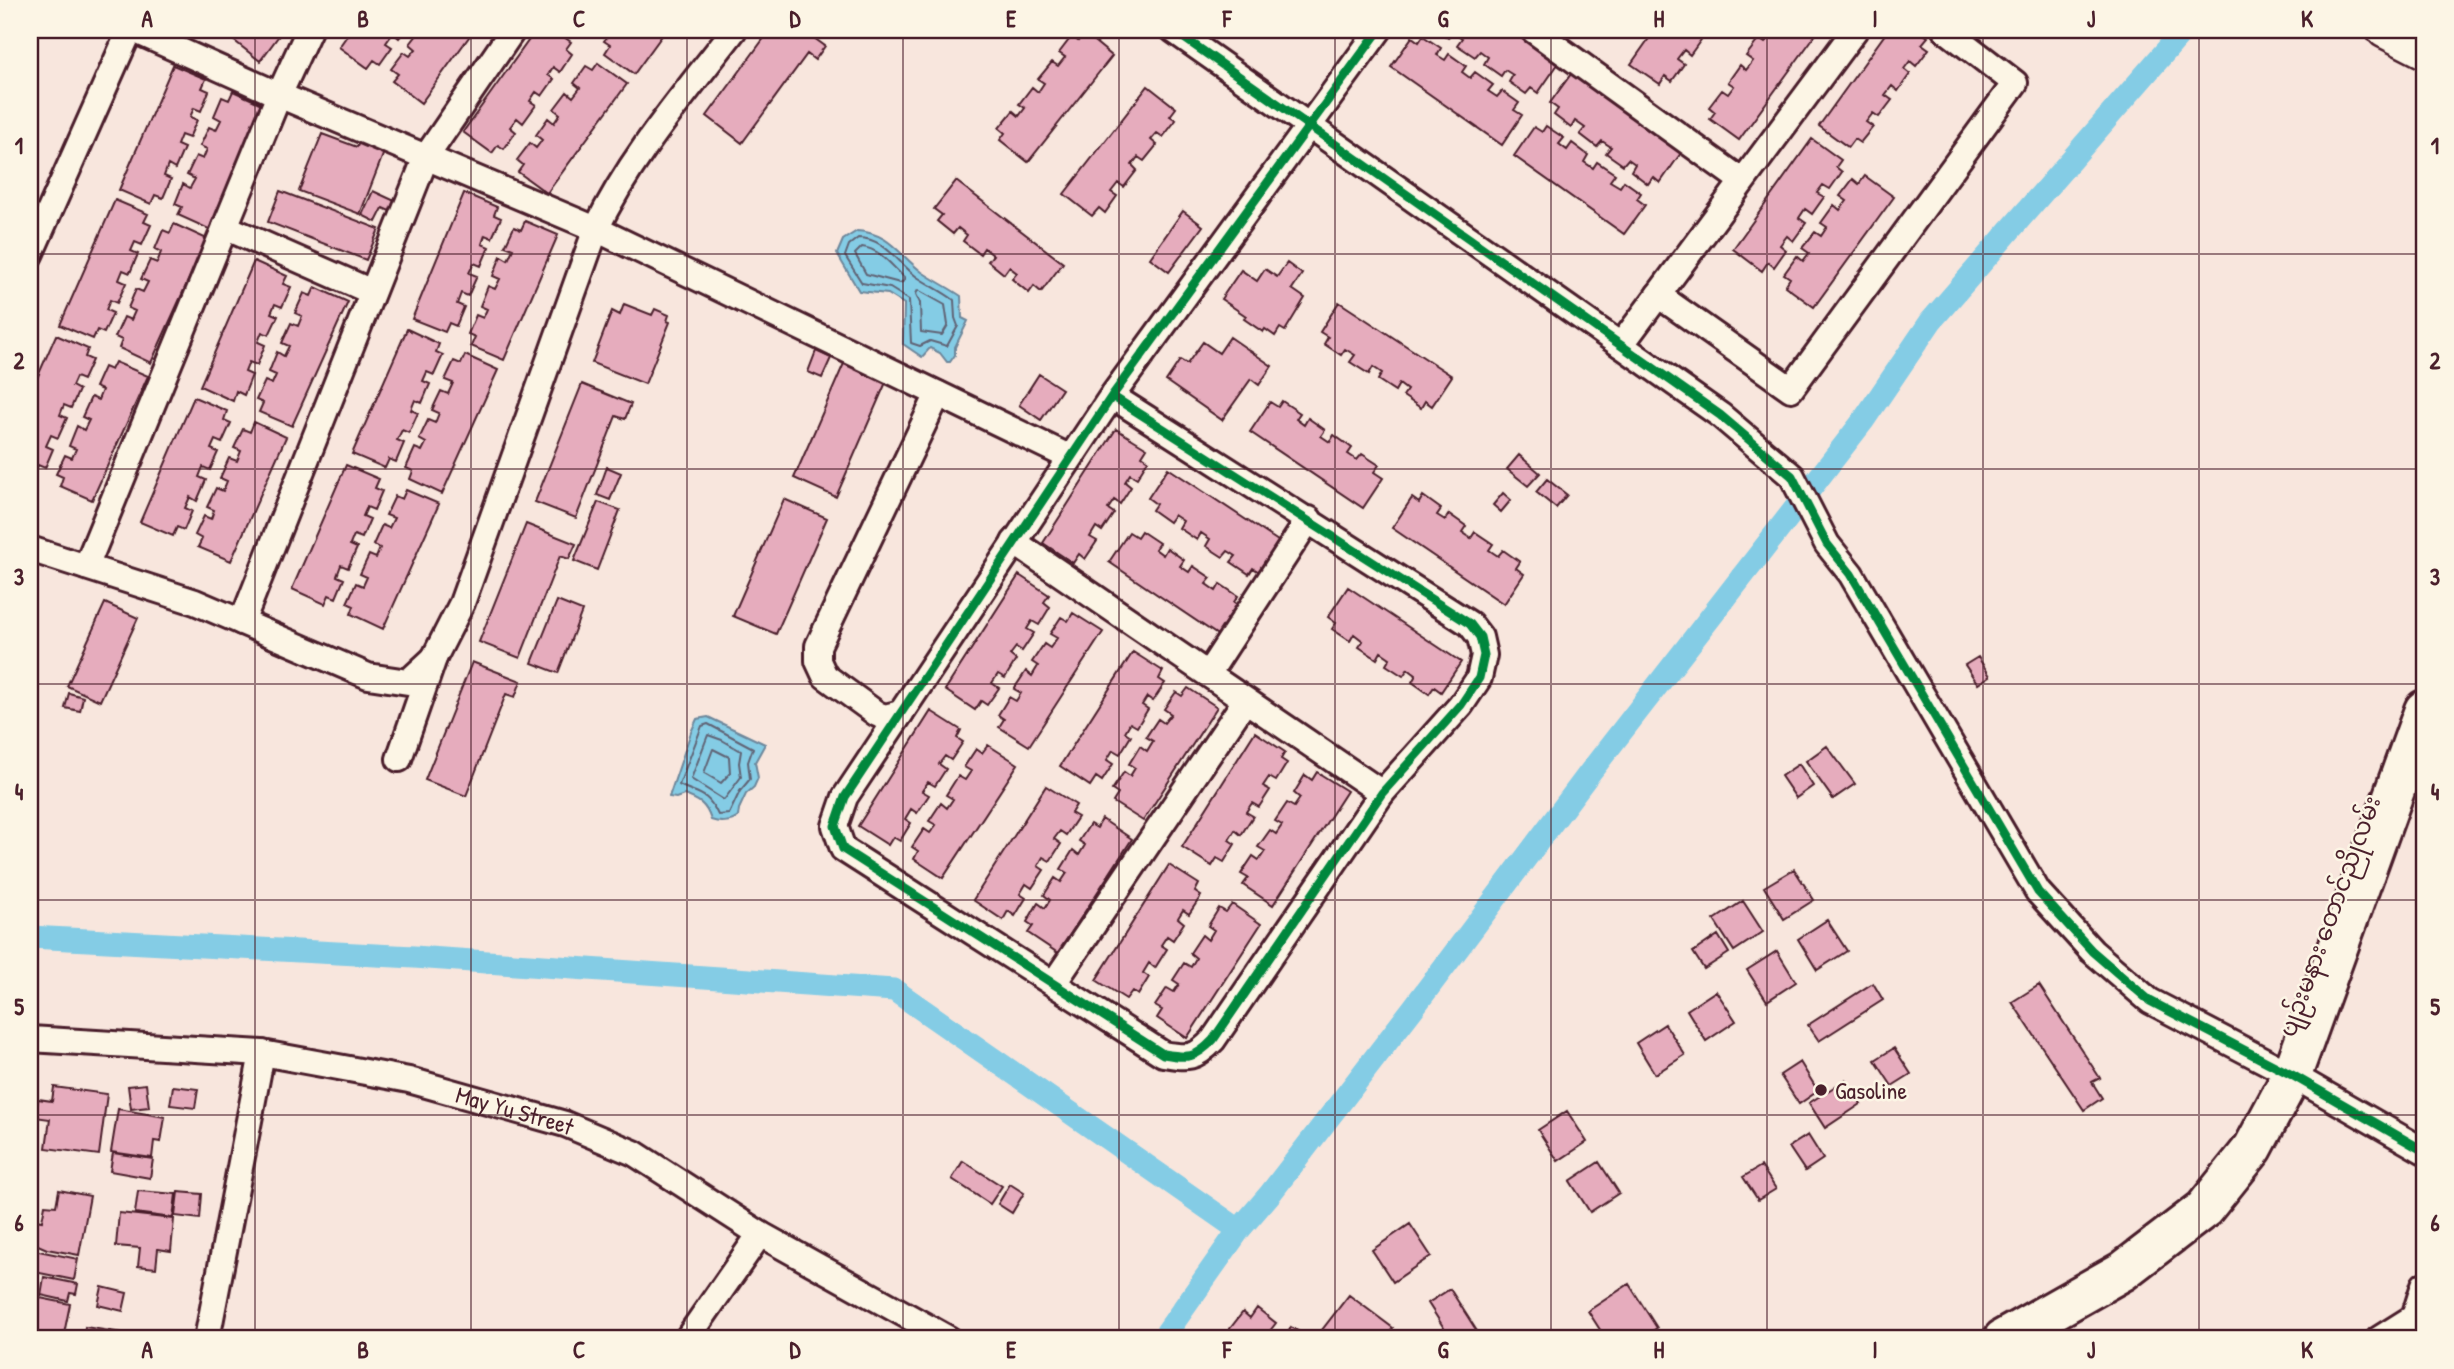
<svg xmlns="http://www.w3.org/2000/svg" width="2454" height="1369" font-family="'Patrick Hand','Noto Sans Myanmar',sans-serif">
	<rect width="100%" height="100%" fill="#f8e6dd"/>
	<filter id="ink" filterUnits="userSpaceOnUse"><feTurbulence type="fractalNoise" baseFrequency=".0143" numOctaves="2"/><feDisplacementMap in="SourceGraphic" scale="14" xChannelSelector="R" yChannelSelector="G"/><feConvolveMatrix kernelMatrix="1 2 1 2 8 2 1 2 1" color-interpolation-filters="sRGB"/></filter>
	<g filter="url(#ink)">
		<path fill="#84cce5" stroke="#6d879b" stroke-width="2" d="M857,231c33,2 41,23 65,41 13,9 26,15 39,24l1,22 6,3 -13,26v8l-5,7h-3l-7,-9 -10,-5 -8,9 -19,-13 1,-40 -16,-10 -29,-3 -22,-37 6,-14z
			M708,717l57,27 -10,18 3,16 -4,9 -8,7 -7,15 -1,8c-7,6 -19,6 -27,3 -5,-16 -12,-20 -27,-25l-8,3 -7,-1 22,-65 6,-13z"/>
		<g fill="none" stroke-linecap="round" stroke-linejoin="round">
			<path stroke="#616475" stroke-width="2" d="M858,238c27,0 39,24 59,39 12,8 25,14 37,23l1,18 3,8 -11,20 -17,-5 -10,5 -9,-3 -2,-43 -19,-12 -28,-5 -17,-27 4,-11z
				M862,247c18,2 29,18 42,30v4l-4,2 -34,-9 -11,-20z
				M918,290l27,15 3,20 -6,10 -21,-3 -1,-29 -4,-9z
				M708,724l45,24 -5,14 2,17 -10,12 -11,23 -11,1c-11,-24 -19,-20 -39,-30l23,-59z
				M708,735l14,5 19,11 -2,12 2,14 -17,23 -33,-21z
				M713,749l16,8 1,16 -9,10 -17,-10z"/>
			<path stroke="#84cce5" stroke-width="23" d="M30,937l384,20 480,33 345,240
				M1162,1339l77,-109 31,-36 144,-187 177,-236 272,-350 68,-100 253,-291"/>
		</g>
		<path fill="#e6acbd" stroke="#4a1f2b" stroke-width="2" d="M233,30h50l-23,31 -28,-22 5,-7z
			M351,30h54l-6,8 -6,-5 -7,10 6,4 -12,17 -6,-4 -6,8 -29,-21z
			M421,30l7,2 2,-2h44l-53,73 -29,-22 6,-7 -7,-5 13,-17 6,4 6,-7 -6,-5z
			M536,30h18l17,12 -5,7 6,5 -12,18 -7,-5 -5,8 6,4 -12,17 -6,-4 -6,9 6,4 -13,18 -6,-5 -7,9 6,5 -12,17 -6,-4 -6,8 -29,-21z
			M612,30h54l-32,44 -29,-21 5,-8 -6,-4z
			M770,30h33l22,16 -10,14 -8,-6 -65,89 -35,-27z
			M1436,30h75l47,34 -20,29 -7,-5 -5,6 -17,-12 4,-7 -8,-5 -4,6 -17,-12 4,-7 -8,-6 -5,6 -18,-12 5,-7 -9,-6 -5,6z
			M1655,30h44l-2,2 6,5 -13,18 -6,-5 -7,9 7,5 -12,17 -7,-5 -5,8 -29,-20z
			M1766,30h53l-80,110 -29,-21 5,-7 -6,-5 13,-17 6,4 6,-8 -6,-4 12,-17 6,5 7,-9 -7,-5 13,-17 6,4 7,-9z
			M1888,30h30l10,7 -6,7 7,5 -13,17 -6,-5 -6,8 6,5 -12,17 -6,-5 -7,9 7,5 -13,17 -6,-4 -7,9 7,5 -13,16 -6,-4 -6,8 -29,-21z
			M1084,33l28,23 -84,106 -28,-22 5,-7 -6,-5 14,-17 6,5 6,-8 -6,-4 13,-17 6,5 6,-9 -6,-4 14,-17 6,4 7,-9 -6,-4 13,-17 6,5z
			M1423,36l18,12 -4,7 8,5 4,-6 17,12 -4,6 8,6 5,-6 18,13 -5,6 9,6 5,-6 17,12 -5,7 8,5 -20,30 -111,-78 21,-30 7,5z
			M598,63l29,21 -80,109 -29,-21 5,-7 -6,-5 13,-17 6,5 6,-8 -6,-5 12,-17 6,5 6,-9 -6,-5 13,-17 6,5 7,-9 -6,-5 12,-17 7,4z
			M173,65l33,14 -4,9 7,3 -8,20 -7,-3 -4,9 7,3 -8,18 -8,-3 -4,10 7,3 -9,21 -7,-4 -4,11 7,3 -8,19 -8,-3 -4,9 -32,-14z
			M1571,74l110,79 -21,30 -7,-6 -5,7 -17,-13 4,-7 -7,-5 -5,6 -17,-12 5,-6 -9,-6 -5,6 -17,-13 5,-6 -10,-7 -4,7 -17,-13 4,-6 -8,-6z
			M1148,86l28,22 -6,8 6,4 -13,17 -6,-4 -6,7 6,5 -13,16 -6,-4 -6,8 5,5 -13,17 -6,-4 -7,9 6,4 -12,17 -6,-5 -7,8 -28,-22z
			M233,91l33,15 -55,124 -33,-15 4,-8 -7,-3 8,-20 7,4 5,-9 -8,-4 9,-19 7,3 4,-10 -7,-3 9,-19 7,3 5,-10 -7,-4 8,-19 7,3z
			M1546,126l18,12 -5,6 8,6 5,-7 16,12 -4,7 9,6 4,-6 18,12 -5,7 10,6 4,-6 17,12 -4,6 8,6 -21,29 -110,-78 20,-29 8,5z
			M322,134l35,13 4,-10 25,10 -26,67 -61,-23z
			M1812,139l29,21 -5,7 6,5 -12,17 -7,-4 -6,8 7,4 -12,17 -7,-5 -6,9 7,5 -13,18 -6,-5 -7,9 6,5 -12,17 -6,-5 -6,9 -29,-22z
			M1865,176l29,21 -80,110 -29,-21 5,-8 -6,-4 13,-18 6,5 6,-8 -7,-5 13,-16 6,4 6,-9 -6,-4 13,-18 6,5 7,-9 -7,-5 13,-17 6,5z
			M956,181l107,82 -22,29 -7,-6 -5,7 -17,-14 5,-6 -8,-6 -5,7 -16,-13 5,-6 -9,-7 -4,6 -17,-13 4,-6 -9,-7 -5,6 -16,-13 5,-6 -8,-6z
			M280,191l99,38 -13,31 -98,-38z
			M373,191l24,11 -5,10 -9,-4 -7,14 -14,-7z
			M464,193l33,14 -3,8 7,3 -9,20 -7,-3 -3,9 7,3 -8,19 -7,-3 -5,10 8,3 -9,20 -7,-3 -4,11 7,3 -8,19 -7,-3 -4,9 -33,-13z
			M115,200l33,14 -4,8 7,3 -9,20 -7,-3 -4,9 7,3 -8,19 -7,-3 -4,10 7,3 -9,20 -7,-3 -4,10 7,3 -9,20 -7,-3 -4,9 -33,-14z
			M1183,211l20,15 -34,46 -19,-14z
			M525,221l33,14 -54,125 -33,-14 4,-9 -7,-3 8,-19 7,3 4,-9 -7,-3 8,-20 7,3 5,-10 -7,-3 8,-20 7,4 5,-11 -8,-3 9,-19 7,3z
			M174,224l33,15 -56,124 -32,-15 3,-8 -7,-3 9,-20 7,3 4,-9 -7,-3 8,-19 7,3 5,-10 -7,-3 9,-19 7,3 4,-11 -6,-3 8,-19 7,3z
			M254,261l33,15 -4,8 8,3 -9,20 -7,-3 -4,9 7,3 -9,19 -7,-3 -4,10 7,3 -8,20 -8,-3 -4,10 7,3 -8,20 -8,-4 -3,10 -33,-15z
			M1287,263l15,11 -10,15 13,9 -20,33 -5,-3 -5,8 -10,-7 -2,3 -19,-13 2,-3 -25,-17 20,-29 16,11 8,-12 12,8z
			M315,287l33,15 -56,124 -33,-14 4,-9 -7,-3 9,-19 7,3 4,-9 -7,-3 8,-20 7,4 5,-10 -7,-3 9,-20 7,3 4,-10 -7,-3 9,-20 7,3z
			M1339,302l113,74 -20,30 -7,-5 -4,7 -18,-12 4,-6 -8,-6 -4,7 -17,-11 4,-7 -9,-6 -4,7 -19,-12 5,-7 -10,-6 -4,6 -17,-11 4,-7 -8,-5z
			M624,304l28,11 3,-6 14,6 -2,6 3,1 -25,62 -53,-21 20,-52 8,4z
			M407,329l32,15 -3,8 7,3 -9,20 -7,-3 -4,9 7,3 -8,19 -7,-3 -4,10 7,3 -9,20 -7,-3 -5,10 7,3 -8,19 -7,-3 -4,9 -33,-14z
			M56,335l32,14 -3,8 7,3 -9,20 -7,-3 -4,9 7,4 -8,18 -7,-3 -4,10 7,3 -9,20 -7,-3 -5,11 7,3 -8,19 -7,-3 -4,9 -4,-2v-78z
			M1230,337l42,29 -13,19 -8,-6 -29,41 -56,-39 14,-21 7,4 16,-22 16,11z
			M816,351l15,7 -9,20 -14,-6z
			M465,355l33,15 -56,124 -32,-15 3,-8 -7,-3 9,-20 7,3 4,-8 -7,-4 9,-19 7,3 4,-10 -7,-3 9,-19 7,3 5,-11 -8,-3 9,-19 7,3z
			M845,361l42,19 -51,117 -42,-19z
			M115,362l33,14 -56,124 -32,-14 3,-9 -7,-3 9,-19 7,3 4,-9 -7,-3 8,-20 7,4 5,-10 -7,-3 9,-20 7,3 4,-10 -7,-3 9,-20 7,3z
			M1039,374l23,15 -21,31 -22,-15z
			M582,384l49,20 -6,15 -9,-3 -40,102 -41,-16z
			M194,397l33,14 -3,9 7,3 -9,20 -7,-3 -4,9 7,3 -8,18 -7,-3 -4,10 7,3 -9,21 -7,-4 -5,11 7,3 -8,19 -7,-3 -4,9 -33,-14z
			M1282,401l18,12 -4,6 8,6 4,-7 17,12 -4,6 9,6 4,-7 18,13 -4,6 9,6 5,-6 17,11 -5,7 9,6 -20,30 -113,-76 20,-30 8,5z
			M254,422l32,15 -55,124 -33,-14 4,-8 -7,-4 9,-19 7,3 3,-9 -7,-3 9,-19 7,3 4,-10 -7,-3 9,-20 8,3 4,-10 -7,-3 9,-19 7,3z
			M1116,429l31,19 -5,8 6,4 -11,18 -7,-4 -5,8 6,5 -11,17 -6,-4 -6,9 6,4 -12,18 -6,-4 -6,10 7,4 -12,18 -6,-5 -6,9 -30,-20z
			M1519,455l21,18 -12,13 -21,-17z
			M346,465l33,14 -4,9 7,3 -8,19 -7,-3 -4,9 7,3 -8,19 -8,-3 -4,10 7,3 -9,20 -7,-3 -4,11 7,3 -8,19 -7,-3 -4,9 -33,-15z
			M607,467l14,6 -11,27 -13,-5z
			M1168,468l113,75 -20,30 -8,-5 -4,6 -18,-12 5,-6 -8,-5 -5,6 -17,-11 4,-7 -9,-6 -4,7 -18,-12 4,-7 -9,-6 -5,7 -17,-12 4,-6 -8,-6z
			M1547,479l20,16 -11,13 -20,-16z
			M406,490l33,14 -56,125 -32,-15 3,-8 -7,-3 9,-20 7,3 4,-9 -7,-3 9,-19 7,3 4,-10 -7,-3 9,-20 7,3 5,-10 -8,-3 9,-19 7,3z
			M1503,493l8,7 -10,12 -8,-7z
			M1423,496l18,13 -4,6 8,5 4,-6 17,12 -4,6 9,6 4,-6 18,12 -4,6 9,6 5,-6 17,12 -4,6 8,6 -20,30 -112,-76 20,-30 7,5z
			M784,499l43,19 -51,116 -43,-18z
			M598,502l22,8 -23,60 -23,-9z
			M526,524l50,20 -7,15 -9,-3 -40,102 -41,-16z
			M1141,531l18,12 -4,6 8,6 4,-7 17,12 -4,6 9,6 4,-6 18,12 -5,6 10,7 4,-7 18,12 -4,6 8,6 -20,30 -113,-76 20,-30 8,5z
			M1019,575l30,20 -5,7 6,5 -11,18 -7,-4 -5,8 7,4 -12,18 -6,-4 -6,8 6,5 -11,18 -7,-4 -6,9 7,5 -12,17 -6,-4 -6,9 -30,-20z
			M1348,587l113,75 -20,30 -7,-5 -5,7 -17,-12 4,-7 -8,-6 -5,7 -17,-11 4,-7 -9,-6 -4,7 -18,-12 4,-6 -9,-7 -4,7 -18,-12 4,-6 -8,-6z
			M557,601l25,10 -24,62 -26,-10z
			M105,603l33,15 -38,83 -33,-15z
			M1073,613l30,19 -74,114 -30,-19 5,-8 -6,-4 11,-18 7,4 5,-8 -7,-4 12,-18 6,5 6,-10 -6,-4 12,-18 6,4 7,-10 -7,-4 11,-17 7,4z
			M1133,652l30,19 -4,8 6,4 -12,18 -6,-4 -5,8 6,4 -11,18 -7,-4 -5,9 6,4 -11,18 -7,-4 -6,10 6,4 -11,17 -6,-4 -6,9 -30,-20z
			M1978,657l12,19 -12,8 -13,-19z
			M472,662l49,19 -6,16 -9,-3 -40,102 -41,-16z
			M1188,688l29,19 -74,114 -30,-19 5,-8 -6,-4 12,-18 6,4 5,-8 -6,-4 11,-18 7,5 6,-10 -7,-4 12,-18 6,4 7,-9 -7,-5 12,-17 6,4z
			M69,693l14,4 -3,14 -15,-3z
			M931,711l30,19 -4,8 6,4 -12,18 -6,-4 -6,8 7,5 -11,17 -7,-4 -6,9 7,4 -12,18 -6,-4 -6,10 6,4 -11,18 -7,-4 -5,8 -30,-19z
			M1255,732l30,20 -4,7 6,4 -11,18 -7,-4 -6,9 7,4 -11,17 -7,-4 -6,9 7,4 -12,19 -6,-5 -6,10 6,4 -11,18 -7,-4 -5,8 -30,-19z
			M988,745l30,19 -75,114 -29,-19 4,-8 -6,-4 12,-18 6,4 6,-8 -7,-4 12,-18 6,5 6,-9 -7,-4 12,-19 7,4 6,-9 -7,-4 12,-18 6,4z
			M1827,746l28,38 -22,15 -27,-38z
			M1799,764l14,22 -17,12 -15,-22z
			M1317,772l30,19 -74,114 -30,-20 5,-7 -7,-4 12,-18 6,4 6,-9 -7,-4 12,-17 6,4 6,-9 -7,-4 12,-18 7,4 6,-9 -6,-5 11,-18 7,5z
			M1046,786l30,19 -5,8 7,4 -12,18 -6,-4 -6,8 7,5 -11,17 -7,-4 -5,9 6,4 -12,18 -6,-4 -6,10 6,4 -11,18 -7,-5 -5,9 -30,-20z
			M1102,819l30,20 -74,114 -30,-20 5,-7 -6,-4 11,-19 7,5 5,-8 -6,-5 11,-17 6,4 6,-9 -6,-4 12,-19 6,5 6,-10 -6,-4 11,-17 7,4z
			M1169,865l30,19 -4,8 6,4 -12,18 -6,-4 -5,8 6,5 -11,17 -6,-4 -6,9 6,4 -12,19 -6,-5 -6,10 6,4 -11,18 -6,-4 -6,8 -30,-19z
			M1794,869l20,31 -30,19 -20,-32z
			M1743,901l20,31 -29,19 -20,-31z
			M1232,904l29,20 -74,114 -30,-20 5,-8 -7,-4 12,-18 7,4 5,-8 -6,-4 11,-17 7,4 5,-9 -6,-5 12,-18 6,5 6,-10 -6,-4 11,-18 7,4z
			M1827,920l20,31 -30,19 -19,-31z
			M1718,935l11,18 -25,16 -11,-17z
			M1777,951l19,31 -29,19 -20,-31z
			M1873,983l10,17 -64,41 -11,-16z
			M2039,985l61,93 -8,4 10,16 -18,12 -72,-108z
			M1716,991l20,30 -30,20 -19,-31z
			M1665,1024l20,31 -30,19 -19,-31z
			M1894,1048l17,26 -19,12 -17,-26z
			M1800,1062l18,29 -19,13 -19,-29z
			M1845,1080l16,24 -36,24 -16,-25z
			M146,1084l3,23 -18,2 -3,-23z
			M173,1086l25,3 -3,19 -25,-3z
			M54,1087l53,7 -8,61 -53,-7 4,-29 -15,-2 3,-18 14,2z
			M118,1109l47,8 -4,25 -7,-1 -2,17 -41,-6z
			M1567,1111l20,31 -29,19 -20,-31z
			M1808,1135l15,24 -18,12 -16,-24z
			M113,1153l40,6 -3,19 -40,-7z
			M963,1161l39,25 -12,18 -38,-25z
			M1599,1162l20,31 -29,19 -20,-31z
			M1761,1166l15,23 -18,11 -15,-23z
			M1010,1184l14,9 -12,20 -14,-9z
			M59,1190l31,6 -11,59 -32,-6 -16,-7 4,-22 7,1 3,-16 11,1z
			M138,1191l38,3 -3,24 -38,-5z
			M178,1192l24,2 -2,25 -25,-3z
			M119,1213l55,6 -3,32 -13,-2 -2,19 -18,-2 2,-18 -24,-2z
			M1410,1224l21,32 -38,26 -21,-32z
			M34,1250l44,9 -4,21 -44,-9z
			M44,1277l34,7 -2,10 -6,-1 -2,8 -27,-6z
			M1629,1284l28,44 -18,11h-33l-18,-28z
			M102,1287l25,6 -4,18 -25,-6z
			M1450,1289l32,50h-31l-23,-36z
			M1349,1295l44,33 -8,11h-70z
			M30,1296l40,8 -7,35 -33,-3z
			M1257,1308l19,15 -7,9 8,7h-47l-5,-4 18,-23 7,6z
			M85,1327l38,6 -1,6h-39z
			M1291,1327l10,6 -3,6h-13z"/>
		<g fill="none" stroke-linecap="round" stroke-linejoin="round">
			<g stroke="#4a1f2b" stroke-width="30">
				<g id="street">
					<path d="M134,30l145,65 317,134 473,228"/>
					<path d="M309,30l-30,65 -193,472 109,35 173,74 40,6 26,-24"/>
					<path d="M1173,30l547,385 72,61 35,68 24,30 187,318 54,59 58,50 142,74 132,76"/>
					<path d="M1533,30l209,151"/>
					<path d="M225,227l147,65"/>
					<path d="M30,255l100,-225"/>
					<path d="M1658,295l133,94 224,-306 -69,-53"/>
					<path d="M1621,345l234,-315"/>
					<path d="M1112,396l358,228 10,13 4,18 -5,23 -18,27 -79,88 -169,247c-18,19 -25,18 -50,14l-320,-205 -8,-23 10,-29 267,-401 267,-366"/>
					<path d="M1014,542l368,251"/>
					<path d="M30,549l56,18"/>
					<path d="M242,622l184,-465 87,-127"/>
					<path d="M1208,674l101,-155"/>
					<path d="M901,713l-16,4 -8,-3 -52,-38 -7,-15v-15l120,-252"/>
					<path d="M399,759l35,-101 28,-55 134,-374c35,-73 89,-135 138,-199"/>
					<path d="M1054,983l191,-282"/>
					<path id="s1" d="M30,1039l232,14 147,27 156,44 69,29 126,81 189,105"/>
					<path d="M207,1339l55,-286"/>
					<path d="M687,1339l73,-105"/>
					<path d="M2379,1339l35,-22 10,-32"/>
				</g>
			</g>
			<g stroke="#4a1f2b" stroke-width="40">
				<path id="secondary" d="M2385,30l39,20"/>
			</g>
			<g stroke="#4a1f2b" stroke-width="44">
				<path id="primary" d="M2003,1339l120,-68 81,-62 49,-61 39,-73 132,-365"/>
			</g>
			<use href="#street" stroke="#fcf5e5" stroke-width="24"/>
			<use href="#secondary" stroke="#fcf5e5" stroke-width="35"/>
			<use href="#primary" stroke="#fcf5e5" stroke-width="38"/>
			<g stroke="#fcf5e5" stroke-width="13">
				<path id="cycleway" d="M1173,30l547,385 72,61 35,68 24,30 187,318 54,59 58,50 142,74 132,76
					M1112,396l358,228 10,13 4,18 -5,23 -18,27 -79,88 -169,247c-18,19 -25,18 -50,14l-320,-205 -8,-23 10,-29 267,-401 267,-366"/>
			</g>
			<use href="#cycleway" stroke="#00873e" stroke-width="9"/>
		</g>
	</g>
	<path fill="none" stroke="#4a1f2b" stroke-width="2" stroke-opacity="0.55" d="M255,30v1309M471,30v1309M687,30v1309M903,30v1309M1119,30v1309M1335,30v1309M1551,30v1309M1767,30v1309M1983,30v1309M2199,30v1309M30,254h2394M30,469h2394M30,684h2394M30,900h2394M30,1115h2394"/>
	<circle fill="#4a1f2b" stroke="#fcf5e5" stroke-width="2.5" cx="1821" cy="1090" r="7"/>
	<g text-anchor="middle" dominant-baseline="central" stroke-width="5" stroke-linejoin="round" paint-order="stroke">
		<g font-size="24" fill="#4a1f2b" stroke="#fcf5e5">
			<text transform="translate(2329 916) rotate(-70)">ပျဉ်းမနား တောင်ညိုလမ်း</text>
			<text stroke="none"><textPath href="#s1" startOffset="492">May Yu Street</textPath></text>
		</g>
		<g font-size="24" fill="#4a1f2b" stroke="#fcf5e5" text-anchor="start">
			<text x="1835" y="1090">Gasoline</text>
		</g>
	</g>
	<rect width="2454" height="1369" fill="none" stroke="#fcf5e5" stroke-width="77"/>
	<rect x="38" y="38" width="2378" height="1292" fill="none" stroke="#4a1f2b" stroke-width="2.5"/>
	<g font-size="23" text-anchor="middle" font-weight="bold" fill="#4a1f2b">
		<text x="147" y="27">A</text>
		<text x="363" y="27">B</text>
		<text x="579" y="27">C</text>
		<text x="795" y="27">D</text>
		<text x="1011" y="27">E</text>
		<text x="1227" y="27">F</text>
		<text x="1443" y="27">G</text>
		<text x="1659" y="27">H</text>
		<text x="1875" y="27">I</text>
		<text x="2091" y="27">J</text>
		<text x="2307" y="27">K</text>
		<text x="19" y="154">1</text>
		<text x="2435" y="154">1</text>
		<text x="19" y="369">2</text>
		<text x="2435" y="369">2</text>
		<text x="19" y="585">3</text>
		<text x="2435" y="585">3</text>
		<text x="19" y="800">4</text>
		<text x="2435" y="800">4</text>
		<text x="19" y="1015">5</text>
		<text x="2435" y="1015">5</text>
		<text x="19" y="1231">6</text>
		<text x="2435" y="1231">6</text>
		<text x="147" y="1358">A</text>
		<text x="363" y="1358">B</text>
		<text x="579" y="1358">C</text>
		<text x="795" y="1358">D</text>
		<text x="1011" y="1358">E</text>
		<text x="1227" y="1358">F</text>
		<text x="1443" y="1358">G</text>
		<text x="1659" y="1358">H</text>
		<text x="1875" y="1358">I</text>
		<text x="2091" y="1358">J</text>
		<text x="2307" y="1358">K</text>
	</g>
</svg>
